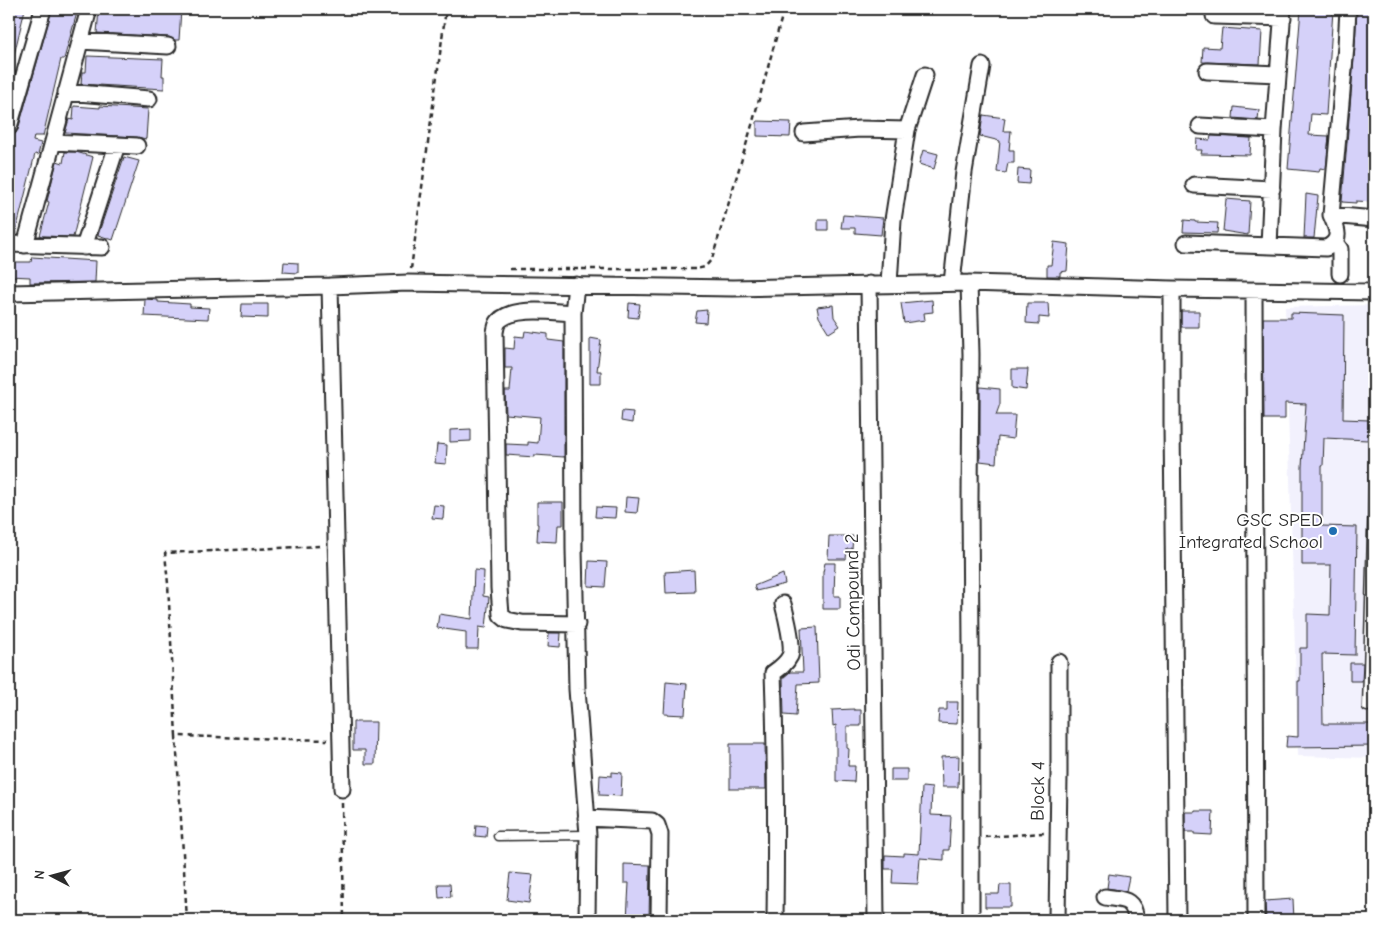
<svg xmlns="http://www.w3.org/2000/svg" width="1383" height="929" font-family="'Comic Neue',sans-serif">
	<rect width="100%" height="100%" fill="#fff"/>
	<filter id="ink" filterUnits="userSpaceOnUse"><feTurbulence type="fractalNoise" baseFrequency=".02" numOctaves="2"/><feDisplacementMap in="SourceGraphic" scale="10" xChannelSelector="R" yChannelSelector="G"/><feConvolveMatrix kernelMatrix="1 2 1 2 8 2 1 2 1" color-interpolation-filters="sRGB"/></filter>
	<g filter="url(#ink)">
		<path fill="#f2f1fd" d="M1374,305v453l-76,-2 -13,-449z"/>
		<path fill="#d5d1f9" stroke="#2b2b2b" d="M12,9h13l-12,50 -4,-1v-38z
			M52,9h26l-14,50h-3l-18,77h-9l-1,5 8,2 -3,12 -3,-1 -20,81h-6v-99l6,-2 3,-4z
			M99,9h82l-2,31h-4l-6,-3 -72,-4z
			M1301,9l32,1 -7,105 -15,-1 -2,21 20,1 -3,33 -6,-1 -1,4 -31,-3z
			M1357,9h15v1h2v192l-18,-1v2l-14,-1 13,-155z
			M1222,28l40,3 -2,33 -58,-2 1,-15 17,1z
			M87,56l76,3 -1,17h2v13l-83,-5 1,-12h4z
			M9,70l6,1 -6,23z
			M74,106l26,2v-2l48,3 -2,30 -9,-2 -72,-4 4,-14 4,1z
			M1234,107l25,3 -1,10 -25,-2z
			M983,115l22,3 -2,13h8l-2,19h5v13h-6l-2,10 -9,-1 3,-31 -20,-5z
			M757,121l34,1 -1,15 -33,-1z
			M1211,136l40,2 -1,17 -49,-1 1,-4h-6l1,-11 13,1z
			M923,150l15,4 -4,15 -15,-5z
			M65,152h11l17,5 -20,80 -33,-1 9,-34 -2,-1 10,-40 6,2z
			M124,157l15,4 -26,79 -15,-5z
			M1018,169l12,1 -1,14 -12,-1z
			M1306,194l12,2 -4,42h-10z
			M1226,199l24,2 -2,34 -25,-4z
			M843,215l40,3 -2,17 -26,-2v-5h-14z
			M818,220h10v10h-10z
			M1184,220l11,1v1l23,1 -1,10 -34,-1z
			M1054,242l15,2 -2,27 -7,1v4h-13v-11h4z
			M32,257l64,4 -1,21 -65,1v-6l-21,-1v-14h22z
			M284,262l14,1v10l-15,-1z
			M145,299l13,1v2l32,2v3l19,1 -1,11 -64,-3z
			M932,300l1,12 -9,1 1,7 -21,3 -3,-20z
			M629,303l11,1 -2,14 -10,-1z
			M1027,303h21l1,15 -10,-1v7l-13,-1z
			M242,304h26v14l-27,-1z
			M833,305l1,12 6,9 -11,7 -10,-16 -2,-10z
			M707,310l-1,13 -11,-1 2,-11z
			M1181,311h18v16h-18z
			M1291,313l53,2 -1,104 26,1 -1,20 -44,-2 -1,28h-1v60l35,1 -2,128 -33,-1 1,70h51v22l-88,1 1,-11 11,1v-56h2v-33h7v-34l23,1 1,-50h-29v-98l4,-63 -21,-1v16h-21l-1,-101h28z
			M525,331l23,3v6l16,2v115l-29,-2v2l-29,-2v-11l22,1v-3l10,1 2,-26 -34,-3 -1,-23h5l2,-23h-7v-20l9,1 1,-13 9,1z
			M590,338l11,2 -4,31h4v13h-11z
			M1012,369h16l-2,21 -14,-2z
			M980,387l20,2v15l-4,11h19l-2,24 -15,-2 -2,26 -16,-2z
			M622,411l11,1 -1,11 -11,-2z
			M471,429v12l-21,1v-12z
			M437,444l10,1 -1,19 -11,-1z
			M626,497l13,1 -2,15 -12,-1z
			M537,502h26v23h-5l-1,17 -20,-1 1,-17h-1z
			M434,505l10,1 -1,13 -11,-1z
			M596,507l20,1 -1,10 -20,-1z
			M829,536h24l-1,13h-5l-1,10h-18z
			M589,561l18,1 -2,25 -17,-1z
			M825,563h10l-1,33h6v13h-17v-37z
			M474,570l10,1 -1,25 6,1 -3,31 -7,-1 -1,22h-12v-17l-29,-4 2,-14 33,5z
			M694,570l1,22 -29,1 -1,-21z
			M783,574l2,10 -29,7 -2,-5z
			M817,627l2,56 -21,1 -2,32 -12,-1 -1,-37 7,-6h13l-2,-44z
			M549,633h12l-1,14 -12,-1z
			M1350,663h13l-1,18h-12z
			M666,682l21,2 -2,31 -21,-1z
			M947,702h11l-1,22 -19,-1 1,-13h8z
			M854,709v1h7v16h-14v22l2,1 -1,17h7l-1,16 -18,-1v-56l-3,1 -1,-16z
			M353,722h23l-1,42h-10v-14h-12z
			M730,744h35l1,45h-36z
			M959,756l-1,31h-16l-1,-30z
			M891,769h16v12h-16z
			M612,772l10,1 -1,23 -22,-1 1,-20 12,1z
			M922,787l10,1 -1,27 20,1 -2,34h-5v10l-24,-2 -2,26 -26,-1 1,-14h-8v-14l19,1v-3l15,1z
			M1195,811h18l-1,24 -18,-1v-2h-9v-20h10z
			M476,825l11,1 -1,11 -11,-1z
			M624,864l26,1 -1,55h-22l2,-37h-5z
			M510,873l23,2 -4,28 -22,-3z
			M1109,874l20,3 -3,14 -19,-3z
			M438,884h12l1,13 -12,1z
			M1000,885h11v22h-26v-13h14z
			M1293,899l1,21h-28l-1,-19z"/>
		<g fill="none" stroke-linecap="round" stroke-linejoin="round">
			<g stroke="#2b2b2b" stroke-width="11">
				<path id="service" d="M1367,707l7,-242
					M498,836l90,-1"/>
			</g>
			<g stroke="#2b2b2b" stroke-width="19">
				<path id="minor" d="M1214,16l69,2
					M80,41l88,5
					M1207,71l71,3
					M66,92l83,7
					M1200,126l74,4
					M9,127l34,-118
					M804,133l56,-4 47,1
					M53,142l84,4
					M1194,185l78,4
					M1331,215l43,4
					M1335,242l5,7v25
					M1186,243l140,5c17,-8 11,-19 5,-33l15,-169 2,-37
					M9,244l93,3
					M25,245l64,-236
					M1269,246l5,-116 9,-121
					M84,247l33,-102
					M952,283l12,-111 18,-106
					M969,283l2,71 -1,144 1,148v274
					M869,284l7,636
					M889,284l4,-64 14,-90 18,-55
					M576,285l-3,28 1,236 3,140 11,146 -1,85
					M330,286l12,503
					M1172,289v135l5,496
					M1254,290l2,630
					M9,293l321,-7 78,-3 325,5 236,-5 203,6 202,3
					M573,313c-19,-1 -60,-7 -74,8 -3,3 -3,7 -4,11l4,256 2,27 6,5 15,3 55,1
					M586,818l66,3 5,4 3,9 -1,86
					M1105,897c18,3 29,1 31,23
					M775,920c1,-82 1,-164 -2,-247 7,-5 13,-9 17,-17 4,-9 -4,-41 -7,-52
					M1057,920l2,-145v-113"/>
			</g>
			<path stroke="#2b2b2b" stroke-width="2.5" stroke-dasharray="5 4" stroke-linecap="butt" d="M411,269l35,-260
				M510,269h186l9,-2 7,-8 40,-134 32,-116
				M176,736l-8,-152 -3,-31 157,-7
				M342,803l2,117
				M985,837l59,-4
				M187,920l-11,-184 152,4"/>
			<use href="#service" stroke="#fff" stroke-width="8"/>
			<use href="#minor" stroke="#fff" stroke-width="15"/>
		</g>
	</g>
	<circle fill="#1f6fb2" stroke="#fff" stroke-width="2" cx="1333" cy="531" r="5"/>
	<g text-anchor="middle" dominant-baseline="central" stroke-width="4" stroke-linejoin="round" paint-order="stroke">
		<g font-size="19" fill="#2b2b2b" stroke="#fff" text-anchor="end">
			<text x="1323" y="520">GSC SPED<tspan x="1323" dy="22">Integrated School</tspan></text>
		</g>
		<g font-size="19" fill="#2b2b2b" stroke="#fff">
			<text transform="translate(853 602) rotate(-91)">Odi Compound 2</text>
			<text transform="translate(1038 791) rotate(-89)">Block 4</text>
		</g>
	</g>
	<rect width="1383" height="929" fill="none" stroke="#fff" stroke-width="30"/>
	<rect x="15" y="15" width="1353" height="899" fill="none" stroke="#2b2b2b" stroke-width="2" filter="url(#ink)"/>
	<g transform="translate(52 876) rotate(276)" stroke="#ffffff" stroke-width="4" paint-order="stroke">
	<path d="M0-4L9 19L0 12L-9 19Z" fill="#2b2b2b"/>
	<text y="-8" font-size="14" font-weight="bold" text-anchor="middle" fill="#2b2b2b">N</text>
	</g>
</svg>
